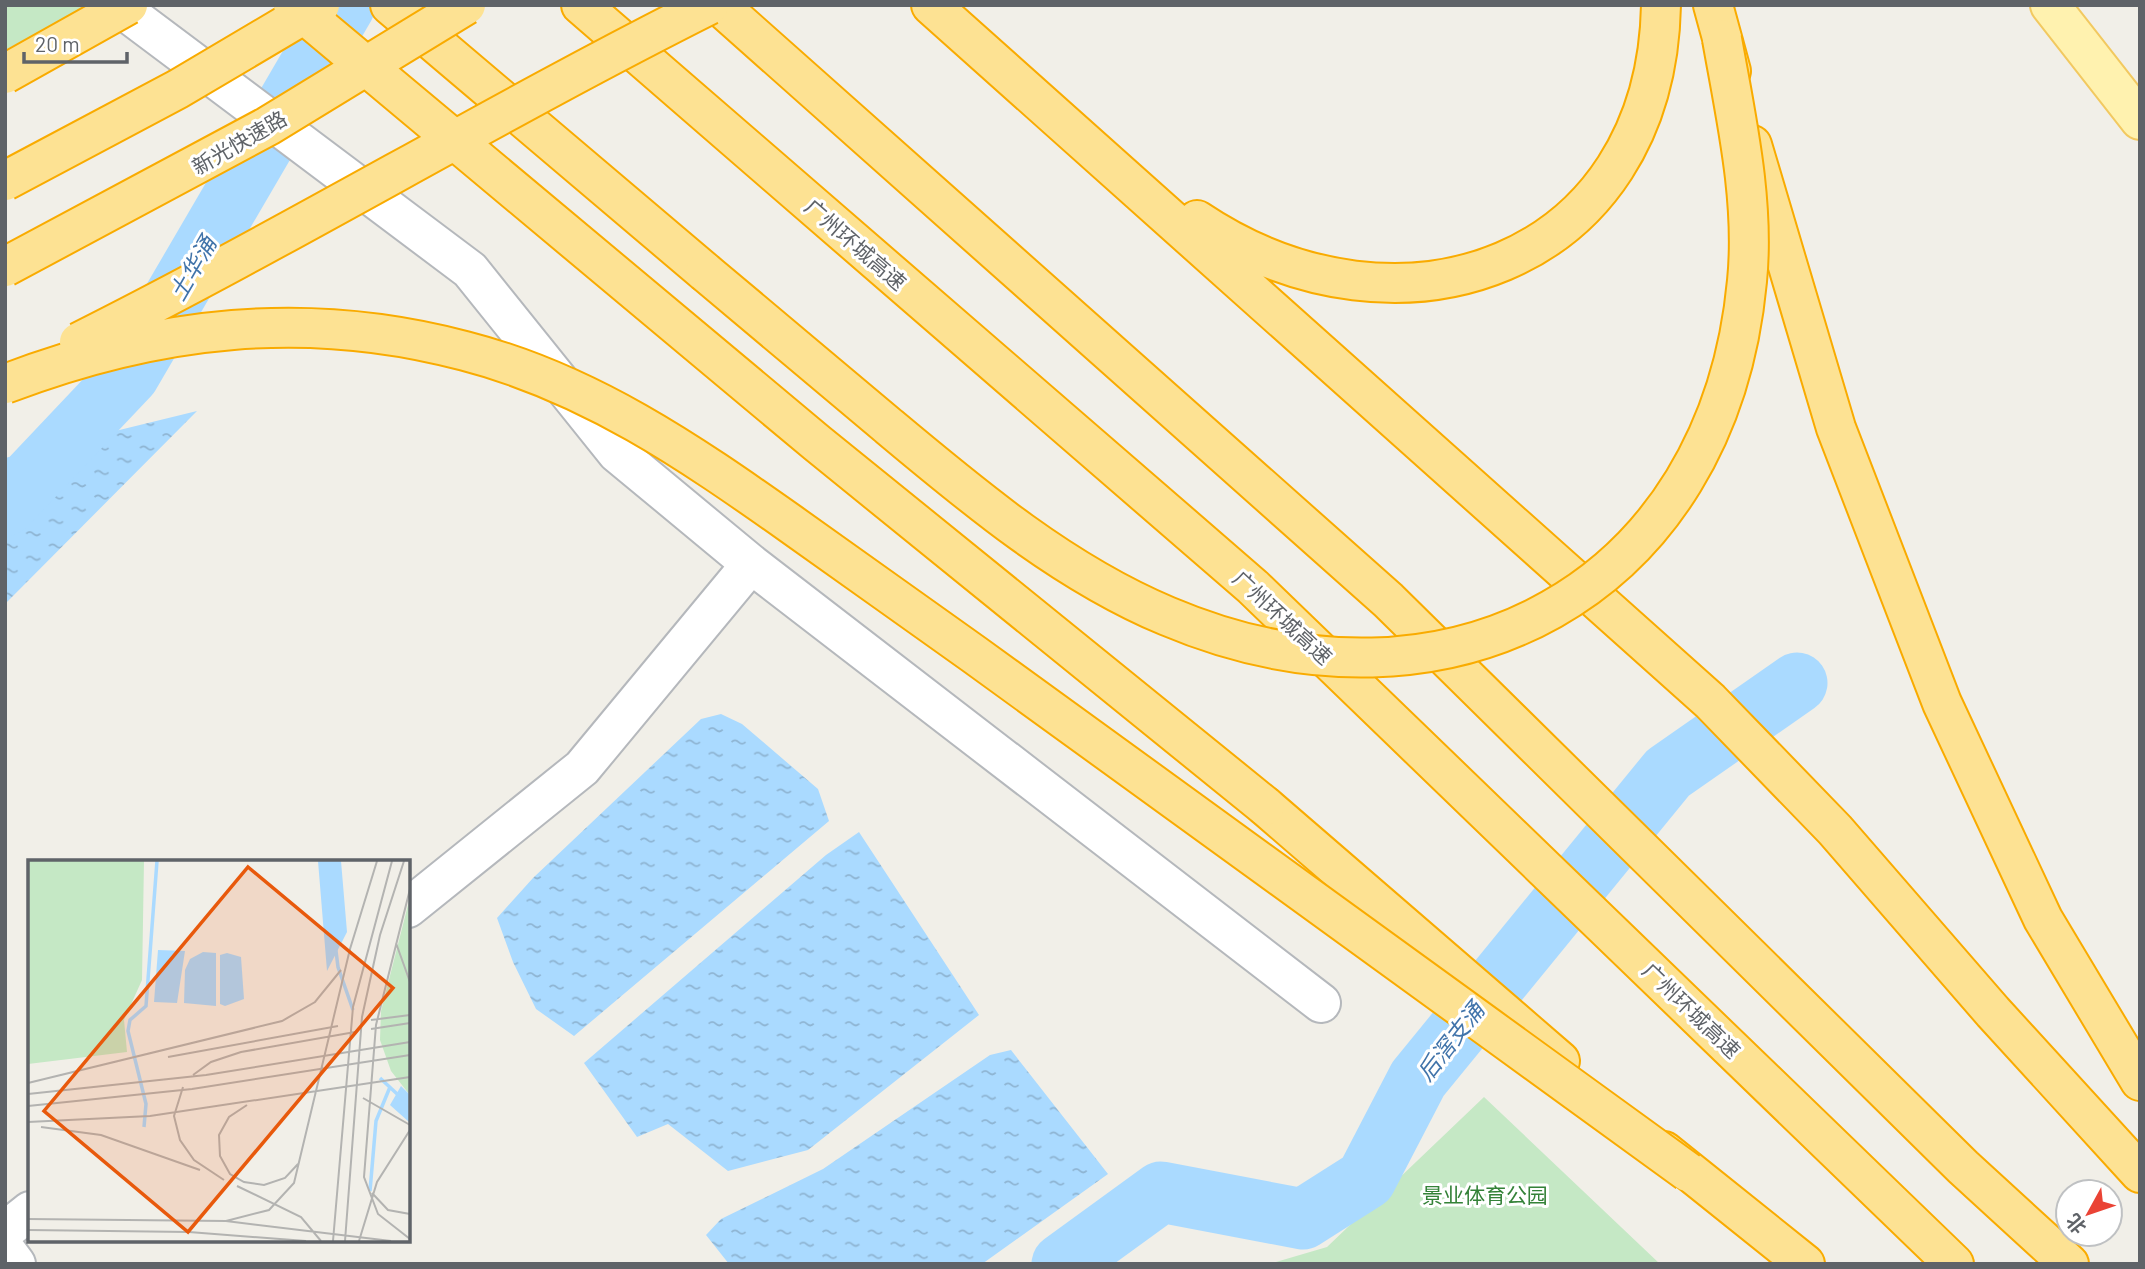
<svg xmlns="http://www.w3.org/2000/svg" width="2145" height="1269" font-family="Barlow,'Noto Sans SC',sans-serif">
	<defs>
		<pattern id="water-ripples" width="26" height="14" patternUnits="userSpaceOnUse" patternTransform="scale(1.75)"><rect width="26" height="14" fill="#aadaff"/><path d="M2 4q2-2 4 0t4 0M15 11q2-2 4 0t4 0" fill="none" stroke="#8eb4d2"/></pattern>
	</defs>
	<rect width="100%" height="100%" fill="#f1efe8"/>
	<path fill="#c5e8c5" d="M5,5h84l-84,45z
		M1484,1097l176,167h-391l58,-17z"/>
	<path fill="url(#water-ripples)" d="M197,411l-192,193v-146z
		M721,714l21,10 76,65 11,32 -255,215 -38,-27 -23,-47 -16,-44 36,-40 168,-159z
		M859,832l120,183 -171,135 -80,21 -60,-47 -31,13 -53,-74 242,-208z
		M1011,1050l97,124 -126,90h-253l-23,-29 15,-16 102,-50 167,-114z"/>
	<g fill="none" stroke-linecap="round" stroke-linejoin="round">
		<path stroke="#aadaff" stroke-width="61" d="M5,506l124,-131 216,-370
			M1062,1264l99,-72 142,27 63,-40 52,-100 250,-306 129,-90"/>
		<g stroke="#b5b8bc" stroke-width="42">
			<path id="minor" d="M117,5l353,265 147,183 134,111 570,439
				M408,908l174,-140 169,-204
				M5,1231l25,-20
				M5,1249l11,15"/>
		</g>
		<g stroke="#f2c960" stroke-width="42">
			<path id="major" d="M2050,5l90,115"/>
		</g>
		<g stroke="#f9ab00" stroke-width="42">
			<path id="highway" d="M390,5l315,267
				M581,5l672,582 701,677
				M719,5l669,595 575,567 106,97
				M931,5l779,696 125,129 158,182 147,161
				M1713,5l18,66
				M1752,145l84,283 106,275 101,216 97,162
				M1197,220c203,136 459,46 464,-215
				M1265,806l295,255
				M1664,1151l141,113"/>
		</g>
		<use href="#minor" stroke="#fff" stroke-width="38"/>
		<use href="#major" stroke="#fff2af" stroke-width="38"/>
		<use href="#highway" stroke="#fde293" stroke-width="38"/>
		<g stroke="#f9ab00" stroke-width="42" stroke-linecap="butt">
			<path id="highway-bridge" d="M293,5l524,438 448,363
				M5,74l123,-69
				M5,181l173,-92 142,-84
				M5,267l263,-141 198,-121
				M705,272c60,51 121,101 181,152 86,72 176,148 281,192 281,119 551,-25 580,-335 8,-80 -11,-163 -25,-242
				M79,342c213,-107 417,-230 630,-337
				M5,384c152,-58 302,-75 460,-33 124,32 224,101 326,173 61,44 123,87 184,131 238,171 475,345 713,517"/>
		</g>
		<use href="#highway-bridge" stroke="#fde293" stroke-width="38"/>
	</g>
	<g text-anchor="middle" dominant-baseline="central" stroke-width="6" stroke-linejoin="round" paint-order="stroke">
		<g font-size="21" fill="#5f6368" stroke="#fff">
			<text transform="translate(239 142) rotate(-30)">新光快速路</text>
			<text transform="translate(856 244) rotate(41)">广州环城高速</text>
			<text transform="translate(1283 617) rotate(43)">广州环城高速</text>
			<text transform="translate(1692 1010) rotate(44)">广州环城高速</text>
		</g>
		<g font-size="21" fill="#348238" stroke="#fff">
			<text x="1485" y="1194">景业体育公园</text>
		</g>
		<g font-size="23" font-style="italic" fill="#4174aa" stroke="#fff">
			<text transform="translate(192 268) rotate(-60)">土华涌</text>
			<text transform="translate(1450 1041) rotate(-52)">后滘支涌</text>
		</g>
	</g>
	<g transform="translate(28 860)">
		<rect width="382" height="382" fill="#f1efe8"/>
		<path d="M0,1h116l-2,119 -18,40 3,32 -99,12zM381,41v193l-18,-23 -11,-31 1,-29z" fill="#c5e8c5"/>
		<path d="M290,1h23l6,71 -20,39zM130,90l27,1 -8,52 -23,-1zM175,92l13,1v53l-32,-3 1,-33 5,-11zM199,93l14,4 3,42 -19,7 -5,-2v-49zM373,226l8,8v28l-19,-17z" fill="#aadaff"/>
		<path fill="none" stroke="#aadaff" stroke-width="3.5" d="M307,83l3,24 15,43M352,218l30,28M116,267l2,-23 -18,-73 2,-11 16,-14 11,-145M342,331l6,-70 14,-34"/>
		<path fill="none" stroke="#b3b3b1" stroke-width="2" d="M382,29l-34,136 -12,152 14,37 32,25M368,83l14,39M343,160l39,-5M343,169l39,-6M140,197l170,-31M165,215l18,-13 30,-10 114,-20M0,223l254,-62 33,-19 26,-32M155,227l-9,29 6,24 14,20 30,20M0,234l178,-19 204,-33M335,238l47,27M219,245l-18,12 -10,18 1,21 10,18 14,8 20,3 21,-7 13,-14M0,246l164,-17 218,-34M0,262l122,-6 260,-39M13,267l60,8 99,35M209,326l64,31 20,24M344,333l16,17 22,4M0,359l198,2 165,20M198,361l43,-11 25,-27 56,-234 27,-88M0,370l161,2 117,9M305,381l20,-234 39,-146M317,381l17,-224 18,-82 24,-74M331,381l18,-59 33,-52"/>
		<path fill="#e8590c" fill-opacity="0.15" stroke="#e8590c" stroke-width="3.5" d="M220,7l145,121 -205,244 -144,-121z"/>
		<rect width="382" height="382" fill="none" stroke="#5f6368" stroke-width="3.5"/>
	</g>
	<rect width="2145" height="1269" fill="none" stroke="#5f6368" stroke-width="14"/>
	<g transform="translate(2089 1213) rotate(230)"><circle r="33" fill="#ffffff" stroke="#bfc1c3" stroke-width="2"/>
	<path d="M0-5L12 26L0 18L-12 26Z" fill="#ea4335"/>
	<text y="-10" font-size="19" font-weight="bold" text-anchor="middle" fill="#5f6368">北</text>
	</g>
	<path d="M24 52v10h103v-10" fill="none" stroke="#5f6368" stroke-width="3.5"/>
	<text x="35" y="52" font-size="21" fill="#5f6368" stroke="#ffffff" stroke-width="5" paint-order="stroke">20 m</text>
</svg>
